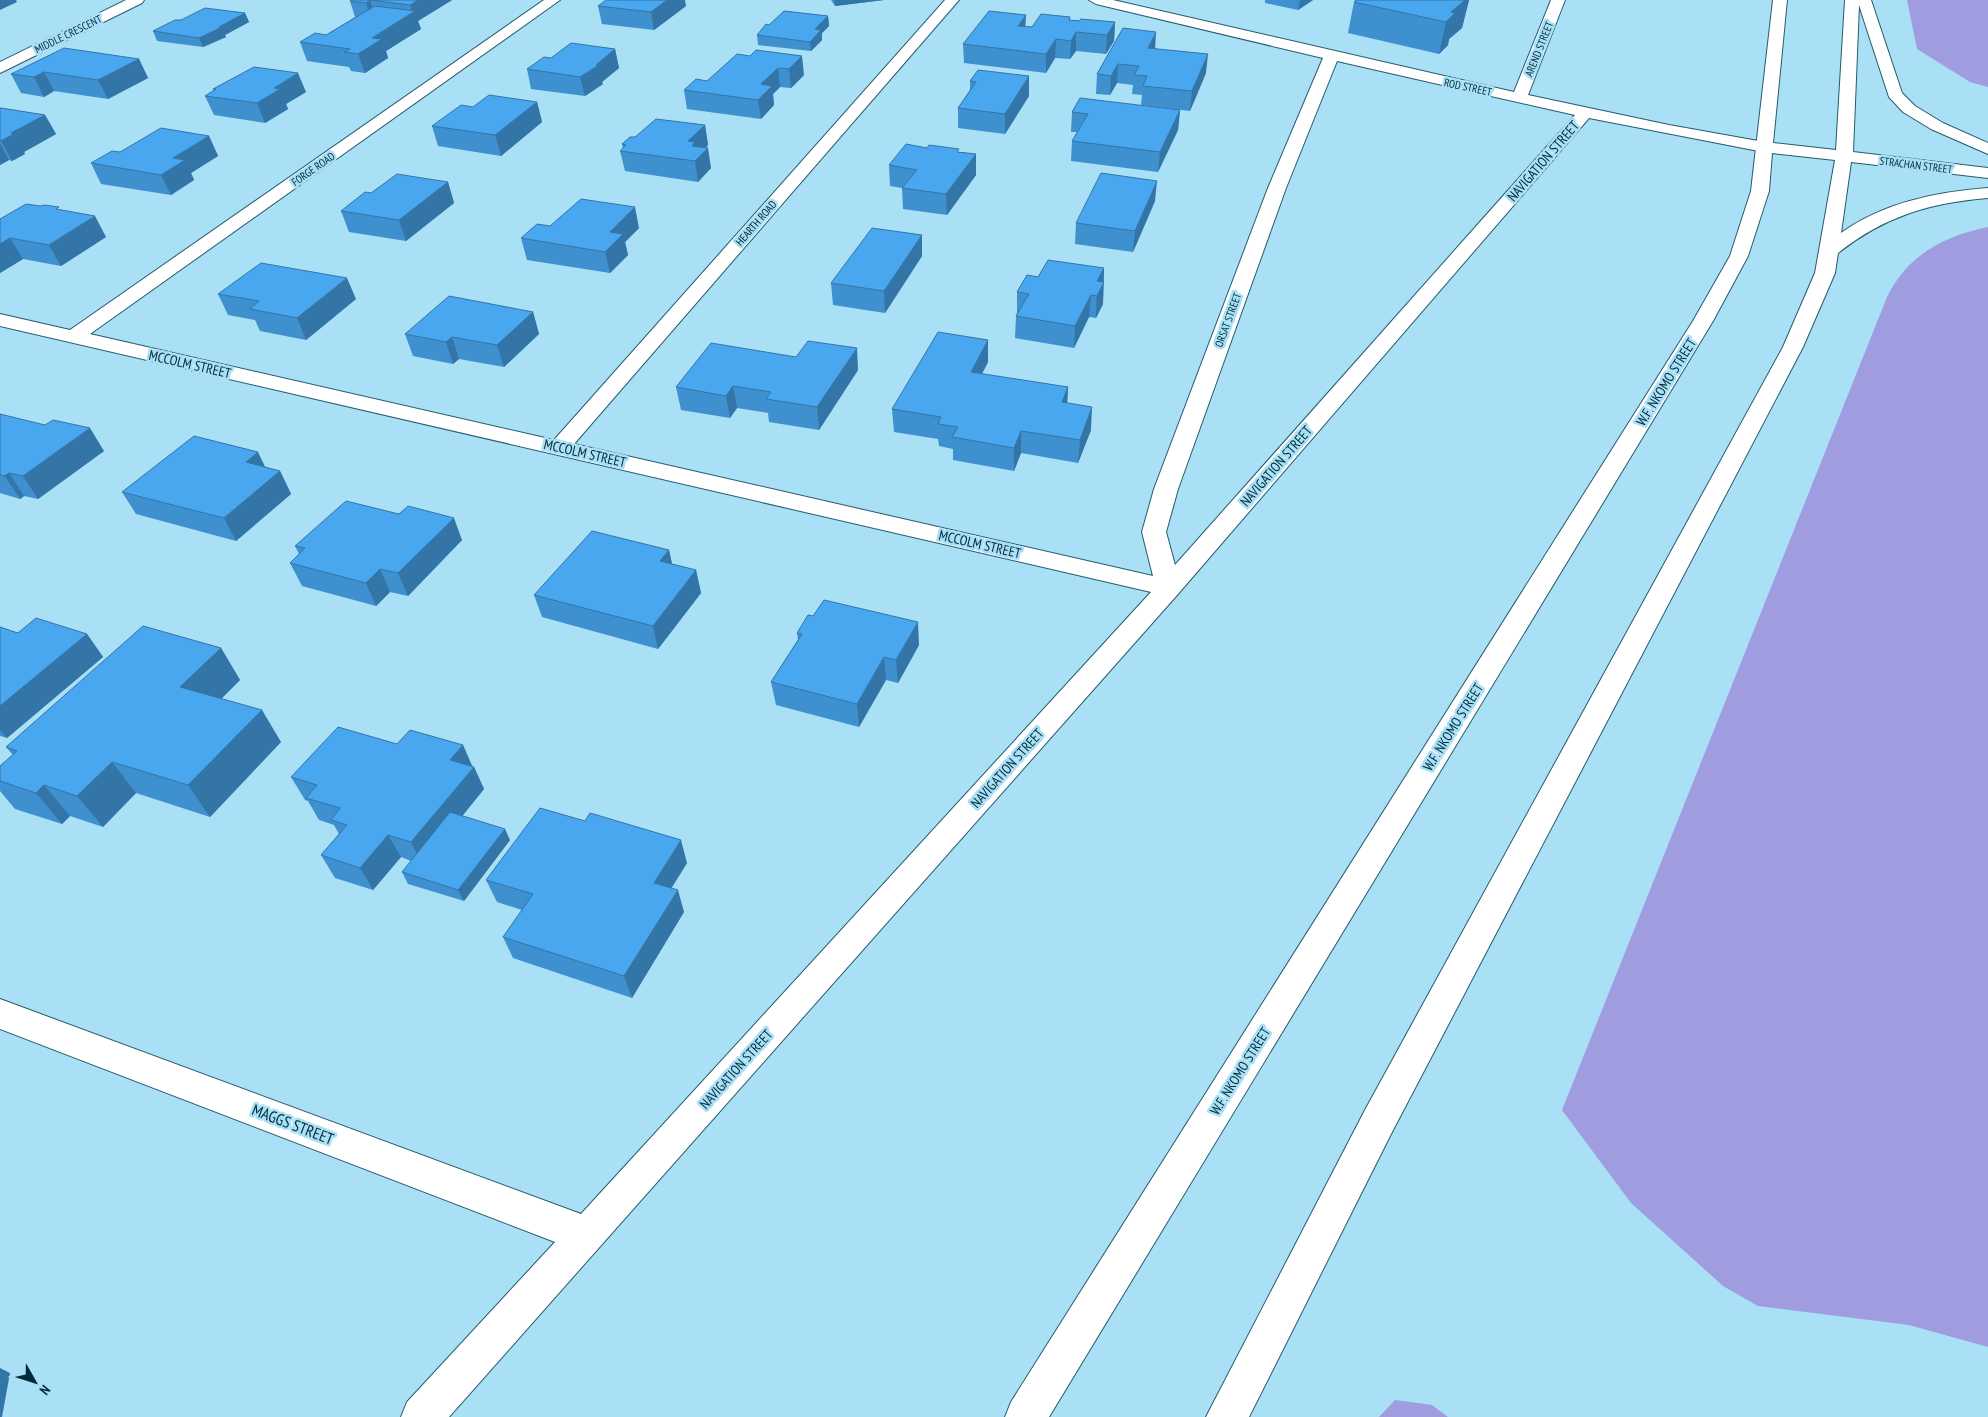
<svg xmlns="http://www.w3.org/2000/svg" width="1988" height="1417" font-family="'PT Sans Narrow',sans-serif">
	<rect width="100%" height="100%" fill="#a9e0f6"/>
	<path fill="#9f9ce0" d="M1907,0h81v87l-18,-5 -53,-33z
		M1988,227v1120l-79,-22 -151,-19 -35,-20 -92,-83 -69,-93 325,-813c20,-41 56,-61 101,-70z
		M1395,1400l37,5 16,12h-69z"/>
	<g fill="none" stroke-linecap="round" stroke-linejoin="round">
		<g stroke="#265a6d" stroke-width="2">
			<path id="street" d="M126,0h18l-2,3 -142,70v-11z
				M544,0h16l-470,334 464,106 391,-440h14l-385,444 579,132 -11,-44 12,-43 114,-301 55,-130 -227,-54 -7,-4h24l401,92 37,-92h14l-37,95 141,30 95,17 6,1 2,4 -2,4 -6,1 -175,-34 -411,476 -729,823h-48l6,-15 148,-160 -555,-213v-30l581,215 570,-622 -1151,-266v-12l70,16zM1337,61l238,54 -400,450 -9,-33 12,-43 108,-301z"/>
		</g>
		<g stroke="#265a6d" stroke-width="2">
			<path id="secondary" d="M1773,0h14l-14,143 63,7 9,-150h26l31,93 13,13 28,17 45,20v11l-57,-25 -28,-17 -14,-15 -30,-92 -6,147 135,16v10l-137,-16 -10,71c43,-31 96,-41 147,-45v10c-59,5 -103,18 -150,55l-3,20 -32,74 -412,787 -142,283h-43l159,-307 418,-763 32,-74 20,-113 -63,-7 -3,38 -21,65 -35,65 -664,1096h-44l6,-15 682,-1081 37,-65 21,-65z"/>
		</g>
		<use href="#street" fill="#fff" fill-rule="evenodd"/>
		<use href="#secondary" fill="#fff" fill-rule="evenodd"/>
	</g>
	<path fill="#3f90ce" d="M352,0h100l-34,21 3,8 -35,22 2,7 -23,15 -14,-2 -2,-4 -42,-6 -7,-19 26,-7 29,-18 -5,-16z
		M831,0h53l-49,6z
		M1265,0h48l-15,10 -33,-7z
		M1469,0l-7,28 -13,11 -1,6 -9,9 -91,-21 6,-31z
		M598,6h88l-32,24 -52,-6z
		M245,13l4,9 -24,13 1,2 -23,10 -46,-6 -4,-10 28,-11z
		M828,16l1,10 -7,7v7l-11,11 -53,-6 -1,-10 12,-10z
		M1070,17v3l45,2 -1,19 -8,13 -30,-3 -6,8 -15,-1 -9,15 -82,-10 -1,-19 62,-17h7z
		M1123,28l32,20 51,25 -16,38 -49,-6 1,-10 -10,-1 1,-9 -16,-2 -7,12 -14,-1 1,-20z
		M615,49l4,19 -17,14 1,2 -18,12 -54,-7 -4,-20 24,-11z
		M756,50l48,25 -13,13 -11,-1 -7,7 1,11 -13,14 -74,-10 -3,-19 23,-9 43,-25z
		M139,59l9,19 -40,21 -54,-8 -10,6 -23,-4 -10,-19z
		M1029,76v20l-24,38 -47,-6v-20l12,-18v-9z
		M213,89l93,3 -20,12 2,5 -23,14 -51,-8 -9,-19 9,-5z
		M537,102l5,20 -41,34 -63,-10 -6,-20 41,-19z
		M0,108l45,7 11,19 -32,18 1,2 -13,7 -3,-1 -9,5z
		M1180,110l-2,20 -20,42 -87,-11 1,-20 5,-9h-6l1,-20z
		M705,125l3,20 -2,3 5,20 -13,14 -73,-11 -5,-20 3,-2 -1,-5z
		M209,136l9,20 -27,17 3,7 -23,15 -70,-11 -10,-21 29,-11z
		M959,152l17,2v21l-29,40 -44,-6 -1,-21 -12,-2 -1,-21z
		M448,182l6,21 -48,38 -57,-9 -8,-21 30,-18z
		M1155,201l-22,51 -58,-8 1,-21z
		M60,210l46,27 -45,29 -38,-7 -23,14v-54z
		M550,226l89,2 -14,14 3,13 -18,18 -83,-13 -6,-22z
		M922,235v21l-37,57 -52,-8 -2,-22z
		M1104,268l-1,36 -7,14 -7,-1 -15,31 -59,-10 1,-22 1,-3v-21l21,-15z
		M218,294l138,5 -50,41 -46,-9 -5,-11 -27,-5z
		M533,312l6,22 -35,33 -45,-8 -6,5 -40,-8 -8,-22z
		M988,340v22l-6,12 86,13 -1,16 24,27 -13,33 -57,-10 -7,18 -61,-11v-11l-14,-3 -1,-7 -44,-7 -2,-23z
		M858,370l-39,60 -50,-8 -1,-9 -31,-5 -7,10 -49,-8 -5,-23z
		M0,414l104,37 -66,48 -14,-3 -4,3 -20,-6z
		M265,467l15,4 11,23 -55,47 -100,-27 -14,-22z
		M462,540l-54,56 -18,-4 -14,14 -74,-20 -12,-23 9,-9 -4,-8z
		M669,550l3,14 24,6 5,23 -43,56 -116,-32 -8,-22z
		M0,627l18,6 69,1 16,23 -96,81 -7,-2z
		M797,633l122,12 -21,38 -12,-3 -27,47 -83,-22 -5,-23 27,-42z
		M221,648l19,32 -19,19 60,43 -71,75 -74,-24 -33,34 -33,-11 -8,8 -47,-15 -15,-18v-25l13,-11 -7,-8z
		M397,744l66,1 9,21 2,1 10,22 -22,27 48,24 -46,61 -56,-17 -6,-12 9,-11 -10,-4 -28,33 -38,-12 -14,-23 18,-21 -5,-9 -15,-5 -11,-19 -3,-1 -14,-23z
		M687,863l-16,25 13,24 -52,86 -119,-40 -10,-21 19,-27 -25,-8 -11,-22z"/>
	<path fill="#3375a7" d="M0,0h16l1,2 -17,8z
		M370,0l5,19 -3,2 -6,-18z
		M418,0h34l-34,21 3,8 -35,22 2,7 -23,15 -7,-19 14,-16 40,-25 -2,-8z
		M667,0h18l1,6 -32,24 -3,-18z
		M834,0h50l-49,6z
		M1300,0h13l-15,10z
		M1465,0h4l-7,28 -13,11 -1,6 -9,9 7,-32 5,-10z
		M245,13l4,9 -24,13 1,2 -23,10 -4,-9z
		M1026,15l-1,19 -7,-8z
		M828,16l1,10 -7,7v7l-11,11 -1,-9 5,-13z
		M1115,22l-1,19 -8,13 1,-19z
		M1076,32v19l-6,8 1,-18z
		M1156,32l-1,19 -7,-3z
		M1056,39l-1,19 -9,15v-19z
		M615,49l4,19 -17,14 1,2 -18,12 -5,-19z
		M1208,54l-2,19 -16,38 2,-20z
		M802,56l2,19 -13,13 -2,-19z
		M139,59l9,19 -40,21 -10,-19z
		M1118,64l-1,19 -7,12 1,-19z
		M778,68l2,19 -7,7 1,11 -13,14 -3,-19 3,-16z
		M44,72l10,19 -10,6 -10,-20z
		M298,73l8,19 -20,12 2,5 -23,14 -8,-20 17,-15z
		M1029,76v20l-24,38v-20z
		M537,102l5,20 -41,34 -6,-21z
		M1180,110l-2,20 -20,42 2,-20z
		M45,115l11,19 -32,18 1,2 -13,7 -11,-20 10,-8z
		M705,125l3,20 -11,11 11,-8 3,20 -13,14 -3,-21 -1,-2 -2,2 -4,-20z
		M209,136l9,20 -27,17 3,7 -23,15 -10,-20 12,-17z
		M0,143l9,17 -9,5z
		M976,154v21l-29,40 -1,-21z
		M1157,181l-2,20 -22,51 2,-21z
		M448,182l6,21 -48,38 -7,-21z
		M635,207l4,21 -14,14 3,13 -18,18 -5,-21 5,-20z
		M95,216l11,21 -45,29 -12,-21z
		M922,235v21l-37,57 -1,-22z
		M10,238l13,21 -23,14v-29z
		M1104,268l-1,36 -7,14 1,-37z
		M347,278l9,21 -50,41 -9,-22z
		M1091,295l-2,22 -15,31 1,-22z
		M533,312l6,22 -35,33 -7,-22z
		M452,337l7,22 -6,5 -7,-22z
		M988,340v22l-17,32v-22z
		M857,348l1,22 -39,60 -2,-23z
		M733,386l4,22 -7,10 -4,-22z
		M1068,387l-1,22 -5,-7z
		M1092,407l-1,23 -13,33 2,-23z
		M90,428l14,23 -66,48 -15,-23z
		M1021,431v22l-7,18v-23z
		M258,452l11,23 -23,-13z
		M280,471l11,23 -55,47 -12,-23z
		M9,473l15,23 -4,3 -15,-23z
		M454,518l8,22 -54,56 -10,-23z
		M669,550l5,23 -14,-12z
		M380,569l10,23 -14,14 -10,-23z
		M696,570l5,23 -43,56 -5,-23z
		M918,622l1,23 -21,38 -2,-23z
		M87,634l16,23 -96,81 -7,-8v-24z
		M221,648l19,32 -39,39 -21,-32z
		M884,657l2,23 -27,47 -2,-23z
		M262,710l19,32 -71,75 -22,-32z
		M463,745l10,23 -23,-8z
		M112,762l24,31 -33,34 -26,-31z
		M474,767l10,22 -61,76 -12,-23z
		M44,785l26,31 -8,8 -26,-31z
		M505,829l5,11 -46,61 -6,-11z
		M388,835l13,22 -28,33 -13,-22z
		M681,840l6,23 -26,42 -7,-22z
		M678,890l6,22 -52,86 -8,-22z
		M0,1368l10,5 -8,44h-2z"/>
	<path fill="#49a7ef" stroke="#3375a7" d="M352,0h66l-8,5 -40,-5 -4,3 -16,-2z
		M606,0h61l-16,12 -53,-6z
		M1356,0h109l-14,12 4,1 -9,9 -92,-20z
		M375,6l40,5 -43,27 10,1 -24,15 -14,-2 6,-3 -50,-7 15,-9 11,2z
		M205,8l40,5 -26,14h3l-23,11 -46,-7 22,-11h6z
		M784,11l44,5 -13,13 6,1 -11,12 -53,-7 9,-11 3,1z
		M989,11l37,4 -8,11 14,1 9,-13 29,3 -1,3 10,1 2,-2 34,3 -8,13 -31,-3 -5,9 -15,-2 -10,15 -83,-10z
		M1123,28l33,4 -8,16 60,6 -16,37 -49,-5 4,-10 -13,-1 5,-9 -21,-2 -7,12 -14,-2z
		M571,43l44,6 -19,16h3l-19,12 -53,-8 17,-12 7,1z
		M64,48l75,11 -41,21 -54,-8 -10,5 -23,-3z
		M756,50l46,6 -13,13 -11,-1 -17,16 11,2 -14,14 -74,-10 12,-11 11,2 30,-27 13,2z
		M254,67l44,6 -24,15 6,1 -23,14 -52,-7 11,-7h-3z
		M978,70l51,6 -24,38 -47,-6 18,-26 -6,-1z
		M489,95l48,7 -42,33 -63,-9 29,-21 12,2z
		M1080,98l100,12 -20,42 -88,-11 16,-27 -16,-2z
		M0,108h1l44,7 -34,18 3,1 -13,7 -1,-1z
		M656,119l49,6 -17,16 7,1 -3,4 16,2 -13,13 -75,-10 6,-6 -4,-1 8,-7h5z
		M161,128l48,8 -36,22 12,2 -24,15 -70,-12 21,-12 8,1z
		M906,144l21,4 2,-3 30,4 -2,3 19,2 -30,40 -44,-6 15,-18 -28,-5z
		M1101,173l56,8 -22,50 -59,-8z
		M397,174l51,8 -49,38 -58,-9 24,-19 6,1z
		M581,199l54,8 -25,25 13,2 -18,18 -84,-14 16,-14 13,2z
		M26,204l15,2 3,-1 15,2 -3,2 39,7 -46,29 -39,-7 -10,6v-25z
		M872,228l50,7 -38,56 -53,-8z
		M1048,260l56,8 -7,13 7,1 -7,14 -6,-1 -16,31 -59,-10 13,-22 -12,-2 10,-17 11,2z
		M261,263l86,15 -50,40 -47,-9 9,-8 -41,-7z
		M449,296l84,16 -36,33 -45,-8 -6,5 -41,-8z
		M938,332l50,8 -17,32 97,15 -6,15 30,5 -12,33 -59,-9 -7,17 -62,-11 6,-10 -20,-3 3,-7 -49,-8z
		M808,341l49,7 -40,59 -51,-8 5,-7 -38,-6 -7,10 -50,-9 35,-44 85,14z
		M0,414l45,11 8,-5 37,8 -67,48 -14,-3 -4,3 -5,-1z
		M194,436l64,16 -12,10 34,9 -56,47 -102,-26z
		M346,501l53,13 9,-8 46,12 -56,55 -18,-4 -14,14 -76,-20 15,-15 -10,-2z
		M592,531l77,19 -9,11 36,9 -43,56 -119,-31z
		M824,600l94,22 -22,38 -12,-3 -27,47 -86,-22 31,-48 -5,-1 11,-18 5,1z
		M36,618l51,16 -87,72v-79l18,6z
		M143,626l78,22 -41,39 82,23 -74,75 -76,-23 -35,34 -33,-11 -8,8 -36,-12v-15l17,-15 -11,-4z
		M338,727l59,17 13,-14 53,15 -13,15 24,7 -63,75 -23,-7 -28,33 -39,-13 26,-30 -16,-5 9,-12 -34,-10 11,-13 -26,-8z
		M540,808l45,13 5,-8 91,27 -27,43 24,7 -54,86 -121,-39 30,-43 -47,-14z
		M450,812l55,17 -47,61 -56,-18z"/>
	<g text-anchor="middle" dominant-baseline="central" stroke-width="5" stroke-linejoin="round" paint-order="stroke">
		<g font-size="11" fill="#002b3a" stroke="#a9e0f6">
			<text transform="translate(68 34) rotate(-26)">MIDDLE CRESCENT</text>
			<text transform="translate(1539 49) rotate(-68)">AREND STREET</text>
			<text transform="translate(1468 87) rotate(12)">ROD STREET</text>
			<text transform="translate(1916 165) rotate(7)">STRACHAN STREET</text>
			<text transform="translate(313 169) rotate(-35)">FORGE ROAD</text>
			<text transform="translate(756 223) rotate(-49)">HEARTH ROAD</text>
			<text transform="translate(1228 320) rotate(-70)">ORSAT STREET</text>
		</g>
		<g font-size="14" fill="#002b3a" stroke="#a9e0f6">
			<text transform="translate(1543 161) rotate(-49)">NAVIGATION STREET</text>
			<text transform="translate(190 364) rotate(13)">MCCOLM STREET</text>
			<text transform="translate(1666 382) rotate(-58)">W.F. NKOMO STREET</text>
			<text transform="translate(585 453) rotate(13)">MCCOLM STREET</text>
			<text transform="translate(1276 466) rotate(-49)">NAVIGATION STREET</text>
			<text transform="translate(980 544) rotate(13)">MCCOLM STREET</text>
			<text transform="translate(1453 727) rotate(-58)">W.F. NKOMO STREET</text>
			<text transform="translate(1007 768) rotate(-48)">NAVIGATION STREET</text>
			<text transform="translate(736 1069) rotate(-48)">NAVIGATION STREET</text>
			<text transform="translate(1240 1071) rotate(-58)">W.F. NKOMO STREET</text>
		</g>
		<g font-size="16" fill="#002b3a" stroke="#a9e0f6">
			<text transform="translate(293 1124) rotate(21)">MAGGS STREET</text>
		</g>
	</g>
	<g transform="translate(35 1382) rotate(129)" stroke="#a9e0f6" stroke-width="4" paint-order="stroke">
	<path d="M0-4L9 19L0 12L-9 19Z" fill="#002b3a"/>
	<text y="-8" font-size="14" font-weight="bold" text-anchor="middle" fill="#002b3a">N</text>
	</g>
</svg>
